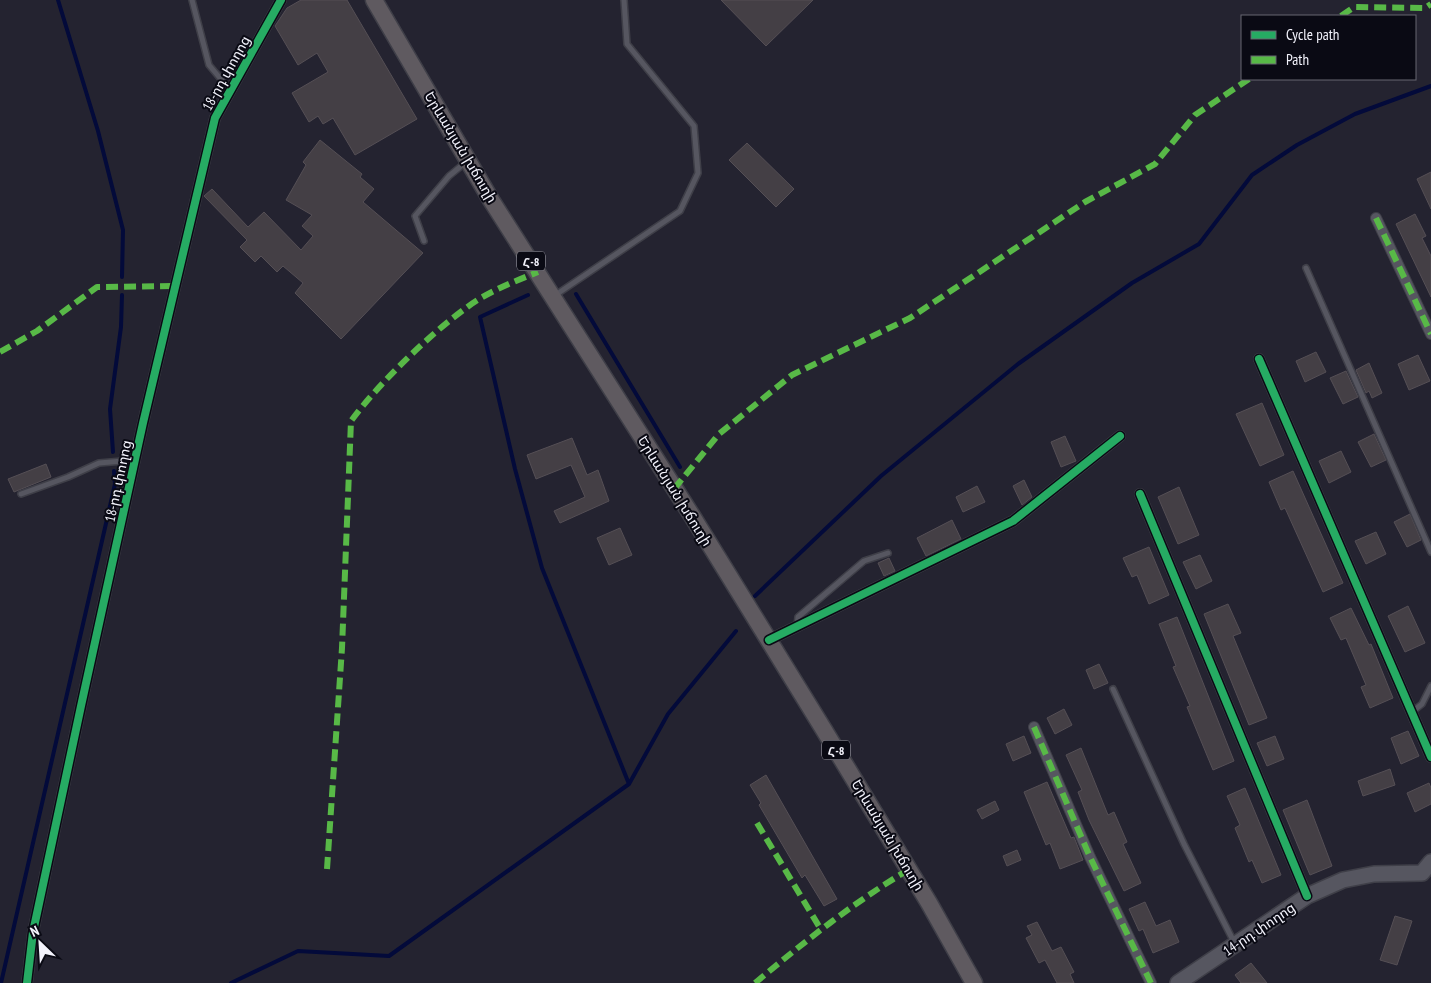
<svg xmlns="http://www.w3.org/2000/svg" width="1431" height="983" font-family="'PT Sans Narrow','Noto Sans Armenian',sans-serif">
	<rect width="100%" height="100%" fill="#242330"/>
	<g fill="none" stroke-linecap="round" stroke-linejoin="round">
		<path stroke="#030a3a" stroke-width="4" d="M58,0l40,131 25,99 -1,47
			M576,294l104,173
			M528,295l-48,22 35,152 27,99 87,216
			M113,452l-3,-43 11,-82 1,-32
			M755,596l126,-120 137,-112 114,-81 67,-39 53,-69 45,-30 58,-31 76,-28
			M1,983l114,-499 -1,-13
			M231,983l67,-32 91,5 240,-172 39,-70 68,-83"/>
	</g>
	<path fill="#443f45" stroke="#554f55" d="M301,0h46l70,119 -62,36 -22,-37 -10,6 -5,-8 -9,6 -17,-29 36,-21 -11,-19 -19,12 -23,-39 12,-18z
		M721,0h92l-47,46z
		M320,140l42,34 -2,3 14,12 -11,13 60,51 -82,86 -46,-46 8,-10 -20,-17 -6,6 -16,-16 -6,6 -15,-15 7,-7 -43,-44 8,-7 36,38 16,-15 37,38 12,-14 -11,-10 10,-11 -26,-15 20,-35 -3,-3z
		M747,143l47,46 -18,18 -47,-47z
		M1431,172v37l-14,-30z
		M1415,214l11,22 -4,2 9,18v41l-35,-73z
		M1316,352l10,20 -21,10 -9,-21z
		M1418,355l12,26 -21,9 -11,-26z
		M1369,363l13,30 -10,5 -3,-7 -3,2 -10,-23z
		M1346,371l12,26 -15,7 -13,-26z
		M1262,403l22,52 -24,11 -24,-52z
		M1374,434l12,26 -15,7 -13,-25z
		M1065,436l11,25 -15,6 -10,-25z
		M572,438l15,37 11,-5 11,31 -49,22 -6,-12 31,-14 -14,-32 -35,14 -9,-24z
		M1341,451l10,21 -22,11 -10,-22z
		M46,464l5,13 -37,15 -6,-13z
		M1293,471l50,112 -20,9 -38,-84 -4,2 -12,-28z
		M1024,480l8,17 -10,8 -9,-19z
		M977,486l8,16 -22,10 -7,-15z
		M1179,487l20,48 -21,9 -20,-47z
		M1410,514l11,26 -14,7 -13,-25z
		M952,520l9,19 -35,17 -9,-18z
		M620,528l12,27 -23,10 -12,-27z
		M1376,532l10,22 -20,10 -11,-23z
		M1149,547l20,48 -20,9 -12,-29 -5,2 -9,-19z
		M1200,555l12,26 -16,8 -13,-27z
		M889,558l6,13 -11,5 -6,-13z
		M1228,604l13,29 -8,3 34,82 -18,7 -45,-111z
		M1408,606l17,37 -20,9 -17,-36z
		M1351,608l18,37 2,-1 22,54 -23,10 -9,-21 5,-2 -20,-47 -5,2 -11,-22z
		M1177,617l57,144 -21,9 -26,-63 3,-1 -17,-39 3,-1 -17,-42z
		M1099,664l9,19 -14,6 -8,-19z
		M1064,709l8,16 -17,9 -8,-16z
		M1408,731l11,25 -18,8 -10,-26z
		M1024,736l7,17 -18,8 -7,-17z
		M1275,736l9,23 -17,7 -10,-23z
		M1081,748l27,67 6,-3 13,30 -4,2 18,39 -17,8 -35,-71 -11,-28 4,-2 -16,-35z
		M1390,769l5,16 -32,11 -5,-15z
		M766,775l71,124 -13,7 -19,-31 -3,3 -43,-73 2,-2 -11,-18z
		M1047,782l24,56 3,-1 9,23 -23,9 -10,-26 -4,2 -22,-53z
		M1429,783l2,5v16l-16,8 -8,-19z
		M1245,788l36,87 -19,8 -10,-23 -3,2 -14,-34 5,-3 -13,-29z
		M1307,800l25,66 -22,9 -27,-65z
		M995,801l4,9 -17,9 -5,-9z
		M1017,850l4,10 -14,6 -4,-10z
		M1145,902l11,24 14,-6 9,22 -26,11 -10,-24 -4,2 -10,-22z
		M1395,916l17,5 -15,44 -17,-5z
		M1037,922l15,29 9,-4 13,25 -4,2 4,9h-17l-12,-23 -6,3 -13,-25 6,-3 -5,-9z
		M1251,963l16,20h-26l-6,-8z"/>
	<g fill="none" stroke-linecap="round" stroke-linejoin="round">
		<g stroke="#3f3f48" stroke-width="8">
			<path id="lane" d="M192,0l17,65 21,25
				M424,241l-9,-25 34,-40 17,-14
				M1306,268l125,284
				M554,296l126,-85 18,-38 -4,-47 -67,-82 -3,-44
				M21,494l47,-17 31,-14 36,-3
				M797,627l1,-10 66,-56 24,-8
				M1113,689l71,155 50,98
				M1412,712l10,-8 9,-18"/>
		</g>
		<g stroke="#3f3f48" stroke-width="12">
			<path id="street" d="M1376,218l55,116
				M1259,359l172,398
				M1140,494l167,402
				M769,640l244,-119 107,-85
				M1034,727l56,130 61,126
				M27,983l6,-51 48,-226 62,-283 72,-305 66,-118"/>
		</g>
		<g stroke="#3f3f48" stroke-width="18">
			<path id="secondary" d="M1178,983l129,-87 36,-16 31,-6 48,-1 9,-11"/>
		</g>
		<g stroke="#3f3f48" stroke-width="19">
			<path id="primary" d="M374,0l117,200 203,319 130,211 105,173 45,80"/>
		</g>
		<use href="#lane" stroke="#565660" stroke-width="5"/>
		<use href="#street" stroke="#565660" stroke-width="10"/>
		<use href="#secondary" stroke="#565660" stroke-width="15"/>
		<use href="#primary" stroke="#5f5a60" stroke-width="16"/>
		<path stroke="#58b947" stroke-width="6" stroke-dasharray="12 6" stroke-linecap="butt" d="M1341,16l13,-9 71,1 6,-4
			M1376,218l55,116
			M0,352l37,-21 60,-44 78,-1
			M674,489l45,-55 73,-59 118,-57 175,-116 70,-38 40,-49 54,-36
			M1034,727l56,130 61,126
			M757,823l63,105
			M327,869l15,-221 9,-227c27,-37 78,-86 115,-113 21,-16 47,-26 72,-36
			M755,983c49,-41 98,-80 153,-113"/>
		<g stroke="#0a0a14" stroke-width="11">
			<path id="cycleway" d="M1259,359l172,398
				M1140,494l167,402
				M769,640l244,-119 107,-85
				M27,983l6,-51 48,-226 62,-283 72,-305 66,-118"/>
		</g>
		<use href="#cycleway" stroke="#26ab63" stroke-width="8"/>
	</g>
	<g text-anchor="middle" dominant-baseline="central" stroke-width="4" stroke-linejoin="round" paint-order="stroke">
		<g fill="#0a0a14" stroke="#adadb6" stroke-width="1">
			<rect x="517" y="251.5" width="28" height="19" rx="4"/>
			<rect x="822" y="740.5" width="28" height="19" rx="4"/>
		</g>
		<g font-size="12" font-weight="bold" fill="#f3f3fc">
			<text x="531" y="261">Հ-8</text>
			<text x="836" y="750">Հ-8</text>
		</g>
		<g font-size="14" fill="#f3f3fc" stroke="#0a0a14">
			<text transform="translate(226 73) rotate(-61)">18-րդ փողոց</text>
			<text transform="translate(461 147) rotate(59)">Երևանյան խճուղի</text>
			<text transform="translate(118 481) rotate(-78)">18-րդ փողոց</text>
			<text transform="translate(675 491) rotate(58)">Երևանյան խճուղի</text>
			<text transform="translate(888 835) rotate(59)">Երևանյան խճուղի</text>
			<text transform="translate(1259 929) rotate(-34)">14-րդ փողոց</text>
		</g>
	</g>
	<rect x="1241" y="15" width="175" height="65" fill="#0a0a14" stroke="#676771"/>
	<rect x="1251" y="31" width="25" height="8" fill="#26ab63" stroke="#676771"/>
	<text x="1286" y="40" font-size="15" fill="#f3f3fc">Cycle path</text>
	<rect x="1251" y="56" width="25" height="8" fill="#58b947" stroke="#676771"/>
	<text x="1286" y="65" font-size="15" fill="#f3f3fc">Path</text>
	<g transform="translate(40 943) rotate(335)" stroke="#0a0a14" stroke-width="4" paint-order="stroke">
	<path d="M0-4L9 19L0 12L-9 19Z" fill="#f3f3fc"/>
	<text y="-8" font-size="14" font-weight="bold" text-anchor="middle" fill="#f3f3fc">N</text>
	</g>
</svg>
